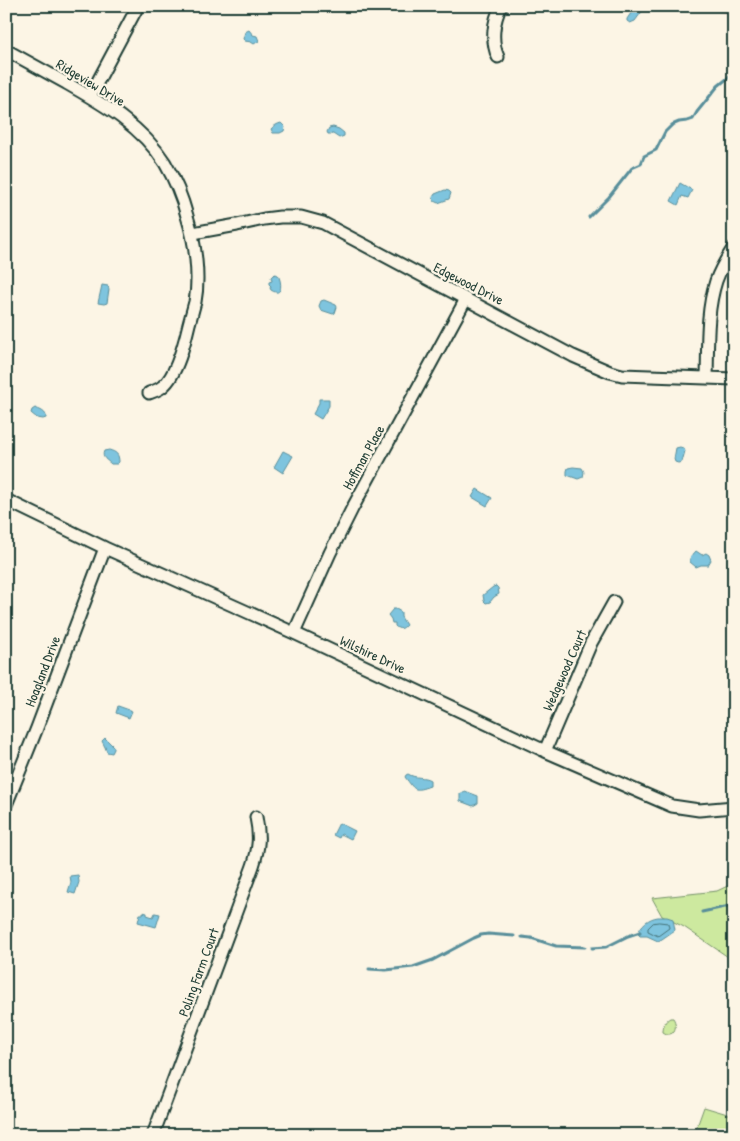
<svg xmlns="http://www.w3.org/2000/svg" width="740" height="1141" font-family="'Patrick Hand',sans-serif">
	<rect width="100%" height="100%" fill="#fcf5e5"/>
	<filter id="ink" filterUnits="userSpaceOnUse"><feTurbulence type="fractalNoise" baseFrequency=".02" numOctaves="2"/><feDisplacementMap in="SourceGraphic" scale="10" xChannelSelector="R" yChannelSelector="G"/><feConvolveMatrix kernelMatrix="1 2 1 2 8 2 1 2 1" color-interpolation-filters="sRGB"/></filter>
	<g filter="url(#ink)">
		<path fill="#f4ded1" d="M706,6h28v12z"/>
		<path fill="#cde99f" stroke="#76936a" d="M734,883v78l-50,-34 -22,-11 -10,-18 65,-7z
			M670,1018h3c6,9 0,21 -10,14 0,-7 2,-11 7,-14z
			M704,1107l30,9v19h-40z"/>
		<path fill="#7ec4de" stroke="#588e9a" d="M637,6l6,4 -8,11 -5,2 -3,-2v-2l8,-12z
			M249,30l4,5 4,1 2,5 -5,3 -3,-2 -6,-1 -2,-2 2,-7z
			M281,123l4,4 -1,4 -4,2h-7l-2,-4c3,-3 6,-5 10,-6z
			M333,127l6,2 5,4v3l-5,2 -6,-4h-5l-1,-2 2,-4z
			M680,183l12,7 -4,8 -6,-2 -4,9 -7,-4z
			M445,190l4,1 2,2 -2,6 -11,4 -4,-2 -1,-4 2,-3z
			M276,274l2,1c4,7 5,23 -7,15l-1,-2 1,-2 -2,-2v-2l3,-1 -1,-4 2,-2z
			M102,285l6,1 1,3 -2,14 -3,1 -6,-1z
			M324,300l12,5 1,2 -2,6 -2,1 -12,-4 -2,-4 2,-5z
			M319,399h10v7l-8,13 -8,-5 6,-11z
			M35,408c5,2 12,4 11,10l-3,1 -6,-1 -6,-5 1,-3z
			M680,447l3,1 2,3 -3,11 -4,1 -3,-1 -1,-3 2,-11z
			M109,450c7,2 10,4 10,12l-2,2h-6c-4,-4 -10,-6 -7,-13z
			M283,451l10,5 -10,17 -9,-6z
			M573,467l9,1 2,4 -1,5 -5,2 -11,-4v-4l1,-3z
			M477,489l15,9 -5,8 -15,-9z
			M696,551l6,4 4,-2 3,2 2,5 -3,5h-7l-5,2 -6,-5v-4z
			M496,586l2,2 1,6 -5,3 -4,5 -4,1 -2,-2 -1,-6 10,-8z
			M393,609h3l5,3v5l5,8c-3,4 -7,5 -11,1v-3h-3l-1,-4 -3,-4z
			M118,706l14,5 -3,7 -13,-5z
			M105,738l9,9v2l-2,4 -5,-1 -2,-5 -3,-6z
			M408,774c8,5 16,2 22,6v6c-17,6 -15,4 -25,-9l1,-2z
			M465,791l13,5v7l-5,3 -13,-5v-7z
			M339,823l16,8 -4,8 -10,-5 -2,4 -6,-3z
			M78,875l1,7 -4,12 -7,-2 3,-10 -1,-6z
			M143,912l4,1v2l6,2 2,-4 5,1 -4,13 -18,-5 2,-8h3z
			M658,917h9l6,2 2,11 -13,9 -4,2 -11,-5h-7l-2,-2c2,-9 11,-16 20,-17z"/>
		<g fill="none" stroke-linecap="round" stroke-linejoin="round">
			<path stroke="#457378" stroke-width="1" d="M659,922l9,1 1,5 -11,8 -10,-5v-3l5,-5z"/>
			<path stroke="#588e9a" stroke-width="3" d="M589,217l20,-20 23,-29 9,-4 3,-8 12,-6 9,-18 7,-7 7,-3 8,-1 6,-2 4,-7 21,-26 10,-8 6,-6
				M702,912l32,-7
				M522,937l9,1 25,8 29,1
				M592,948l14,-1 22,-11 12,-4
				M369,969l17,1 27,-3 20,-7 41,-22 7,-3 7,-1 26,2"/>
			<g stroke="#1f3d34" stroke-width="15">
				<path id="minor" d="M6,50c20,11 40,22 60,33 37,21 76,43 99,80 10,17 17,34 22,53 8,25 13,60 8,86 -2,7 -4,15 -6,22 -4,17 -12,51 -26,62 -4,4 -9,5 -14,7
					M498,57c-7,-16 -5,-35 3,-51
					M90,96l48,-90
					M193,233l44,-8 27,-6 16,-2h21l22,6 250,133 37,16 12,3 112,4
					M707,377c1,-31 -1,-65 9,-96 4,-12 11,-23 18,-34
					M6,500l99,48 189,85 251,118 127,55 27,4 35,-3
					M294,633l36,-80 22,-44 114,-210
					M545,751l46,-108 23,-41
					M6,805l31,-77 68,-180
					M153,1135l100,-269c6,-18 7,-30 3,-49"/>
			</g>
			<use href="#minor" stroke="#fcf5e5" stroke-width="11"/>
		</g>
	</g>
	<g text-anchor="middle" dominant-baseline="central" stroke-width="4.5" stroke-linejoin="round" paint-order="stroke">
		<g font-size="14" fill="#1f3d34" stroke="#fcf5e5">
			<text transform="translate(91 82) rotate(31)">Ridgeview Drive</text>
			<text transform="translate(469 283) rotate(27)">Edgewood Drive</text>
			<text transform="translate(363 457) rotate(-61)">Hoffman Place</text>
			<text transform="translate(373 654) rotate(25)">Wilshire Drive</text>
			<text transform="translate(564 670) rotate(-66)">Wedgewood Court</text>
			<text transform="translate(42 671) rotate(-69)">Hoagland Drive</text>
			<text transform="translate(198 972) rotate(-70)">Poling Farm Court</text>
		</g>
	</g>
	<rect width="740" height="1141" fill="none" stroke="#fcf5e5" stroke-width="25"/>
	<rect x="12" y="12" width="715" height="1116" fill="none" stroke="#1f3d34" stroke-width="2" filter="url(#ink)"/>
</svg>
